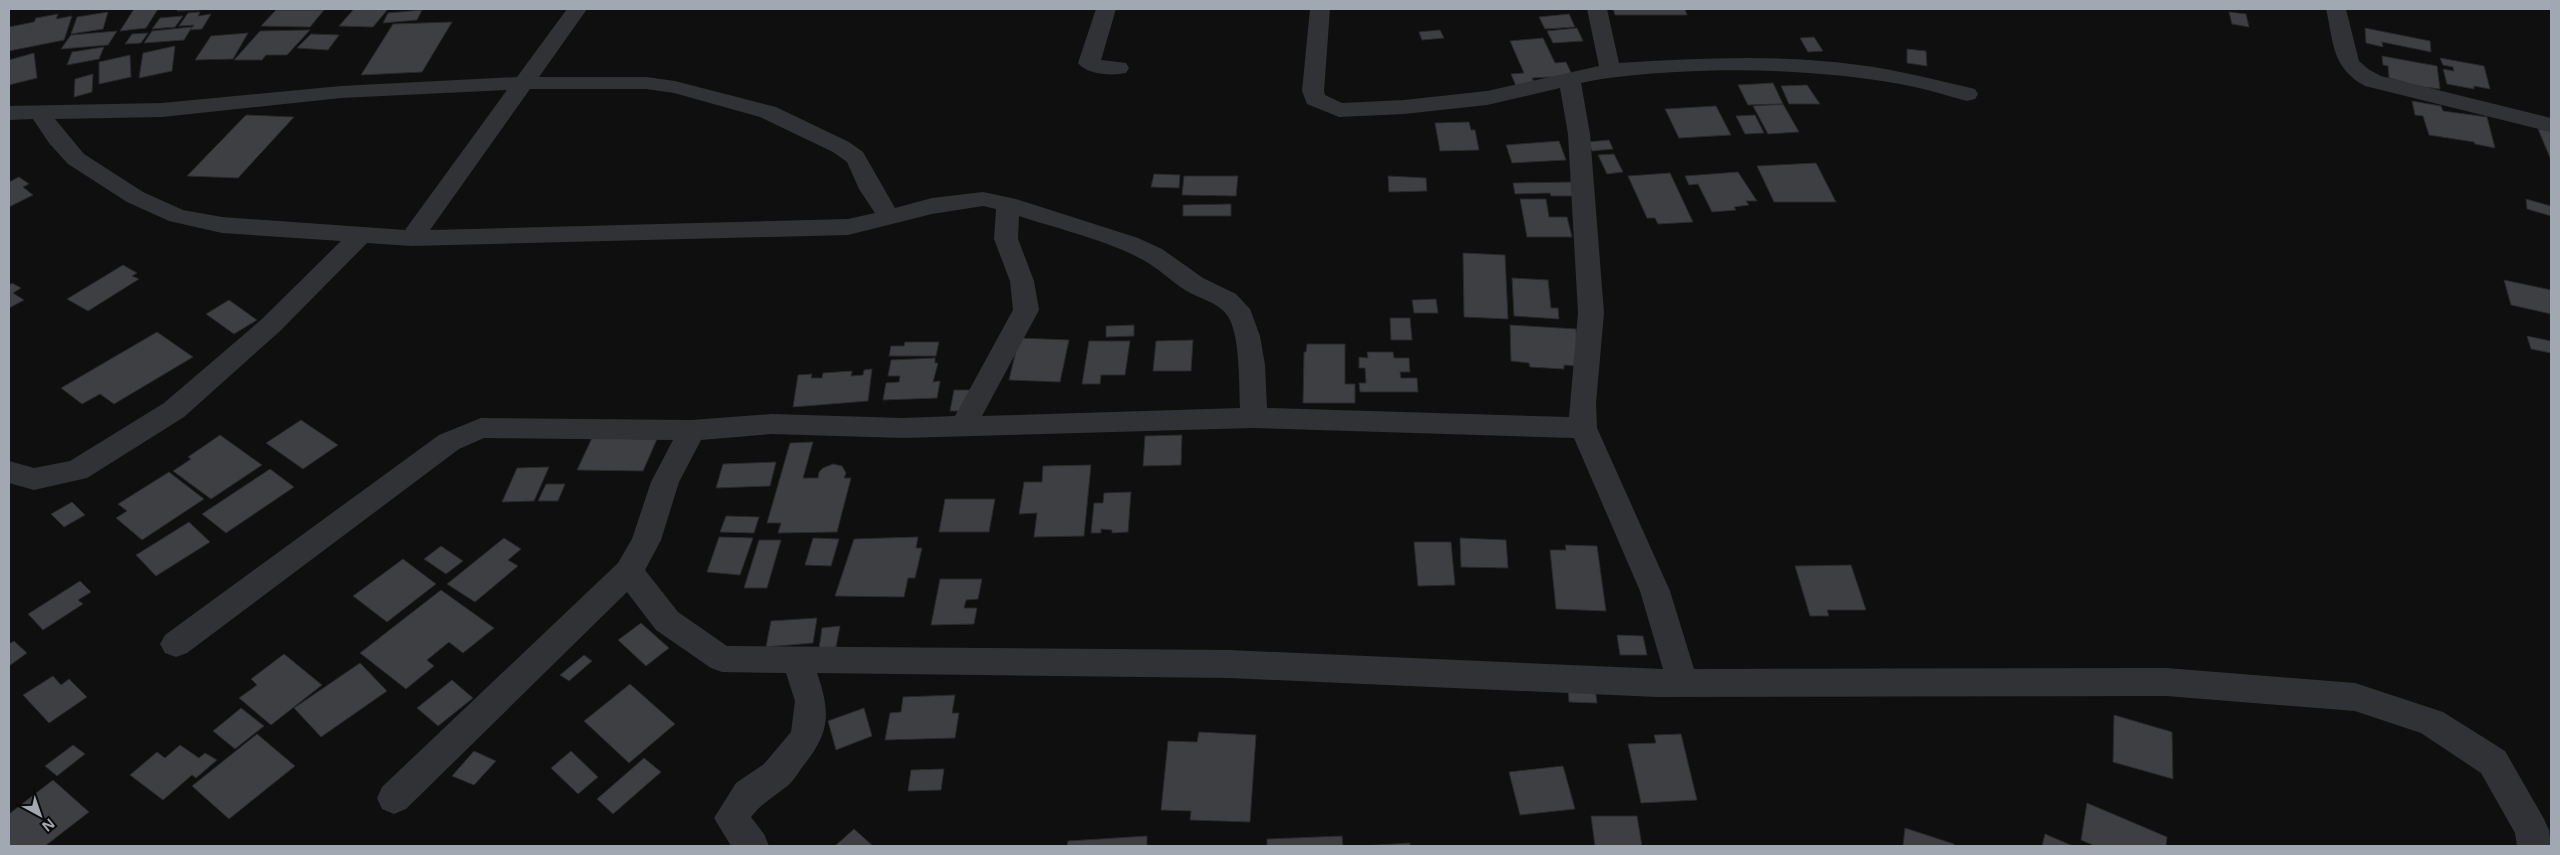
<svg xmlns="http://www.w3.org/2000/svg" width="2560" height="855" font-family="'Noto Sans',sans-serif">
	<rect width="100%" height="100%" fill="#0f0f10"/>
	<path fill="#3e3f43" stroke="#29292c" d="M134,9h24l-12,19 -26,3z
		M179,9h37l-39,2z
		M354,9h34l-15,18 -34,-1z
		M1613,9h72l2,6h-72z
		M276,10h48l-14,17 -49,-1z
		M422,10l-5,10 -34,3 5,-10z
		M108,12l-5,17 -32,5 6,-17z
		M200,12l-2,4 13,-2 -9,15 -12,1 4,-5 -15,1 9,-13z
		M2229,12l17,2 3,13 -17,-3z
		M58,14l-2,5 16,-3 -8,24 -55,11v-24l25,-5 2,-4z
		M1569,14l6,13 -30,2 -6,-12z
		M183,16l-8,11 -23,2 8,-11z
		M452,22l-30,50 -61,3 32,-51z
		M192,27l-8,13 -40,3 8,-12z
		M1577,28l6,13 -30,2 -6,-12z
		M2365,28l65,13 1,11 -49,-10 1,5 -17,-4z
		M310,30l-23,25h-21l-4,5h-28l26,-29z
		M1440,30l4,8 -22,2 -3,-8z
		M117,31l-9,14 -47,4 10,-14z
		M148,33l-7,10 -16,1 7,-10z
		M248,33l-15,26 -38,1 16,-24z
		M311,34l28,1 -11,15 -31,-2z
		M1814,37l9,14 -15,1 -8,-14z
		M1543,38l12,25 11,-1 8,17 -21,2 -2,-4 -19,1 3,6 -19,2 -5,-12 13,-1 -14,-32z
		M175,46l-3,25 -33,7 4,-25z
		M104,47l-5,12 -32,6 5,-13z
		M1907,49l19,2 1,15 -20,-3z
		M34,53l3,25 -28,7v-25z
		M130,55l1,22 -32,7v-22z
		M2382,56l55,10 3,23 -35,-4 -1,-3 -15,-4 -1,-12 -5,-1z
		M2440,58l44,8 6,23 -16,-3v3l-27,-5 -4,-15 11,2 -1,-4 -10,-2z
		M93,74l-1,18 -18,5 1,-18z
		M1773,83l10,21 -35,1 -10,-20z
		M1807,85l13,19h-31l-8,-18z
		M2412,101l29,5 2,5 44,6 8,31 -20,-4 -1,-2 -45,-7 -6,-19 -8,-1z
		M1783,104l16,28 -31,2 -15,-28z
		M1716,106l15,29 -52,3 -14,-29z
		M246,115l48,2 -56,61 -51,-2z
		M1755,115l9,18 -19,1 -9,-18z
		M1469,122l2,8h4l4,20 -39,1 -5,-28z
		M2538,129l13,2v29z
		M1609,140l4,9 -21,2 -4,-9z
		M1559,141l7,19 -54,3 -6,-18z
		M1614,154l9,18 -16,2 -9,-19z
		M1816,163l20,39h-62l-17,-36z
		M1738,172l19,29h-11l3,4 -15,2 2,3 -24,2 -14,-28 -9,1 -4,-9z
		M1670,173l23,49 -35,2 -3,-6h-8l-19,-42z
		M1154,174l26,1 -1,13 -28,-1z
		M1184,176h54l-2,20 -54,-1z
		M1388,176l38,2 1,13 -38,1z
		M19,177l10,7 -6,3 10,8 -24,12v-25z
		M1573,182l2,14h-24l-1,-3 -35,1 -2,-11z
		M1520,199h26l3,18h18l5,20h-45z
		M2526,199l25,7v10l-24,-7z
		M1231,204v12h-48v-11z
		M1463,253l42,2 3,64 -44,-2z
		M123,265l14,8 -5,3 7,3 -51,32 -21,-12z
		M1512,278l36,2 3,28h7l1,11 -45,-3z
		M2504,280l47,10v24l-40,-9z
		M12,283l9,5 -8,5 11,7 -15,8v-23z
		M1436,299l2,14h-24l-2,-13z
		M229,300l28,20 -23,14 -28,-20z
		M1390,318h20l2,22h-21z
		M1134,325v11l-28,1v-11z
		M1510,325l66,4 2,37 -14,-1v4l-34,-2 -1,-4 -18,-2z
		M157,332l36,25 -79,47 -14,-10 -18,10 -21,-16z
		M2527,336l24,5v12l-20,-4z
		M1019,338l50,2 -9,42 -51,-2z
		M1193,340l-2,31h-38l3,-30z
		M1089,341h41l-5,34h-24l-1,9h-18z
		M905,342h34l-3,14h-47l2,-10h13z
		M1307,344h38v40h10v19h-52l1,-51h2z
		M1367,352h26l1,6h15l1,14h-10l1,6h16l1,14h-58l-1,-9h7l-1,-15h-6v-11l9,1z
		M935,358v5h3l-5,19 7,-1 -3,17 -54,2 3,-17 13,-1 1,-6h-12l3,-16z
		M872,369l-4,32 -75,6 5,-32 14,-1 -1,4h11l1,-5 29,-2 -1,5 12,-1 1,-5z
		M954,390h19l-4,21h-19z
		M301,420l37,25 -35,24 -37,-26z
		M220,435l42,30 -51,34 -38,-28 18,-12 -3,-2z
		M1182,435l-1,30 -38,1 2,-30z
		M592,438l65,1 -14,32 -66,-1z
		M813,442l-10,36h15l1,-6 4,-4 10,-4 9,2 4,7 -2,5h7l-14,54 -59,1 3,-10h-14l23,-80z
		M776,462l-6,24 -54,2 7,-24z
		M1091,465l-7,71 -50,1 3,-24 -18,1 5,-32h18l1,-16z
		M549,467l-15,34 -32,1 15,-34z
		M270,469l24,18 -68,46 -24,-19z
		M169,472l35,27 -62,41 -26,-22 11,-7 -9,-7z
		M546,484h19l-7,17h-20z
		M1131,492l-3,40 -16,1v-3l-11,-1v4h-10l3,-30h9l1,-10z
		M945,499h50l-6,33h-50z
		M72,502l13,13 -21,12 -13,-13z
		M726,516l33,1 -5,16 -34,-1z
		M189,522l21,20 -54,34 -20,-21z
		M719,537l34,1 -13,37 -33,-3z
		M918,537l-2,11h6l-7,30h-7l-4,19 -69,-1 19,-57z
		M504,538l17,11 -13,11 10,6 -43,36 -28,-18z
		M813,538l26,1 -8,27 -26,-1z
		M1460,538l46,2 2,28 -47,-1z
		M759,540h22l-14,48h-23z
		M1414,542h37l4,43 -37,1z
		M1565,545l32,1 9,65 -50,-2 -6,-59h16z
		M441,546l22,15 -17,13 -22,-15z
		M403,559l33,25 -49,38 -34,-26z
		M1851,565l15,45h-39l2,6h-19l-15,-50z
		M940,579h42l-4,20 -12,1 -2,8h13l-3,16 -43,1z
		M80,581l11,11 -13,8 5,4 -40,26 -15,-16z
		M441,590l53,38 -31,25 -14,-11 -22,18 7,6 -28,23 -46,-36z
		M817,618l-4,25 -47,4 5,-26z
		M641,623l28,25 -23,18 -28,-26z
		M840,626l-4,21 -17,2 3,-21z
		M1617,635l26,1 4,19h-27z
		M14,641l13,12 -18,13v-22z
		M284,654l38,31 -51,40 -32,-27 18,-13 -6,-6z
		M584,655l8,6 -23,20 -9,-6z
		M360,663l27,28 -66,46 -27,-29z
		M53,676l8,9 8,-6 18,18 -38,26 -26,-28z
		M452,680l21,18 -35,28 -21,-18z
		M630,684l45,40 -46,39 -45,-42z
		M1568,687l27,1 2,15 -28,-1z
		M955,695l-3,18h7l-4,25 -70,2 5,-27 11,-1 2,-15z
		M241,708l23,18 -29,23 -22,-18z
		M864,708l8,28 -36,14 -8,-29z
		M2114,715l58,17 1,47 -60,-17z
		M1199,732l57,3 -6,87 -60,-2 1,-9 -30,-1 7,-69 29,1z
		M257,734l38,32 -66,53 -37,-33z
		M1681,734l16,66 -56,3 -13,-59 28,-1 -2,-8z
		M73,745l12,9 -28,22 -12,-10z
		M180,745l19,13 6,-5 12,7 -21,18 -4,-3 -29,25 -33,-25 27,-23 8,6z
		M474,751l22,10 -22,24 -22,-9z
		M571,751l27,26 -20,17 -27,-26z
		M644,758l17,14 -48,42 -16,-15z
		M1563,766l12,43 -55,6 -11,-43z
		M944,769l-3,21 -33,1 3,-21z
		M53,780l36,32 -44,34h-36v-32z
		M2087,803l80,34 -1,9h-71l-14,-6z
		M1591,816h46l5,30h-47z
		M1905,828l49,16v2h-51z
		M854,829l19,17h-38z
		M2045,834l28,12h-31z
		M1147,836v10h-80l1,-5z
		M1342,836l1,10h-76v-7z
		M1410,843v3h-48z"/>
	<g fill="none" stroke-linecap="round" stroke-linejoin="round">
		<path fill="#303235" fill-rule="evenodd" d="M567,9h20l-48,68h107l29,4 101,26 73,35 14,10 32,56 37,-10 51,-6 33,7 122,39 24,11 41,29 33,16 14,15 10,27 5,29 2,43 302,9 9,-104 -10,-179 -8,-46 -73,17 -83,9 -65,3 -32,-13 -5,-13 8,-82h20l-6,82 1,4 17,8 62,-3 83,-9 112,-25 -12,-57h20l12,54c80,-5 160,-9 240,2 39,5 77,15 116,24l3,5 -3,5 -8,2c-22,-6 -44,-13 -67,-17 -73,-13 -150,-16 -224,-12 -32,2 -63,4 -95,11l9,51 14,179 -8,90 1,25 73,163 24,78 472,-1 189,15 88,29 62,39 39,68 5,11 2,16h-34l-2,-13 -34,-60 -60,-40 -66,-22 -189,-15 -509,1 -428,-19 -412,-5c14,40 13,60 -14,93 -5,7 -10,16 -17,21 -13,10 -25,17 -35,30l13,17 5,12h-38l-17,-28 22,-35 28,-19 27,-32 4,-31 -9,-28 -64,-1 -11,-4 -55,-38 -29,-38 -221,217 -12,5 -12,-5 -5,-11 5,-11 236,-224 14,-24 19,-57 22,-42 -189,-2 -25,11 -272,204 -11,4 -11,-4 -5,-9 5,-9 274,-200 42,-17 211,2 80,-6 131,4 52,-2 58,-106 -3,-29 -16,-42 2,-30 -13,-3 -51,8 -84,21 -436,11 -45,-3 -87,88 -96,86 -97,61 -53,12 -25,-7v-22l25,7 36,-7 94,-58 98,-84 79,-78 -119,-8 -53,-12 -42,-19 -59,-38 -19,-21 -16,-24 -24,1v-14l153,-3 179,-17 176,-9zM530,89h116l28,4 86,24 73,35 14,10 12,27 16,24 -27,6 -418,11zM507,90l-102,140 -183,-13 -39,-7 -40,-18 -59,-38 -29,-35 107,-2 179,-19zM1019,216c39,13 91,25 126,45 14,8 26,20 40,29 14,9 35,12 44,28 11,20 10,67 11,90l-258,8 57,-106 -5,-29 -16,-42zM1254,428l320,10 66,153 23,78 -434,-19 -502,-4 -49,-34 -33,-42 16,-30 18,-58 22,-42 71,-6 131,4z
			M1096,9h20l-15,51 25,3 3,5 -3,5c-14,3 -39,2 -48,-10z
			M2326,9h20l13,52 9,8 13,7 170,42v14l-186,-46c-34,-19 -31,-43 -39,-77z"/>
	</g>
	<rect width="2560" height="855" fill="none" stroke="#a1a8b1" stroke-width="20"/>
	<g transform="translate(40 815) rotate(140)" stroke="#0a0a0b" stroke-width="4" paint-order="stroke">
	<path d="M0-4L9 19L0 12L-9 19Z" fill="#a1a8b1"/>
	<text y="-8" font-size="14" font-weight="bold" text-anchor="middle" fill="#a1a8b1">N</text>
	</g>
</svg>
